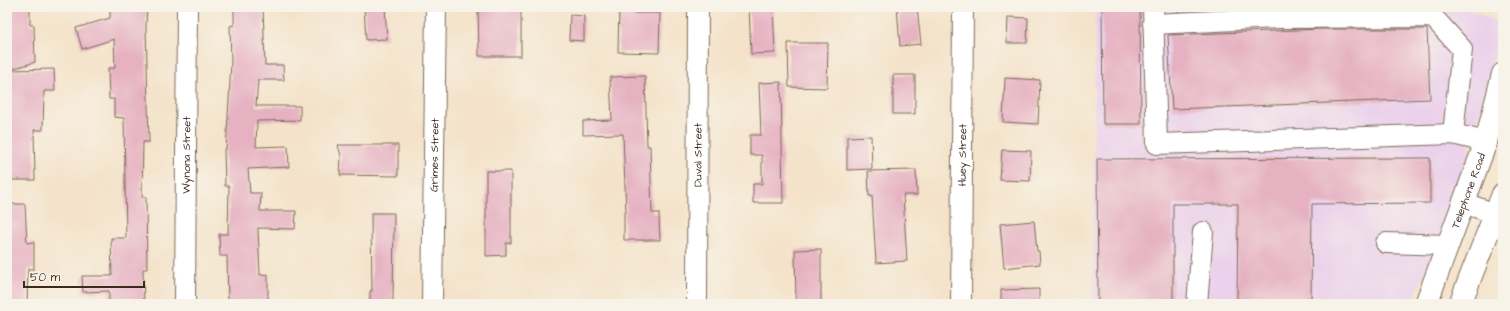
<svg xmlns="http://www.w3.org/2000/svg" width="1510" height="311" font-family="'Architects Daughter',sans-serif">
	<rect width="100%" height="100%" fill="#f7f3e8"/>
	<filter id="ink" filterUnits="userSpaceOnUse"><feTurbulence type="fractalNoise" baseFrequency=".025" numOctaves="2"/><feDisplacementMap in="SourceGraphic" scale="8" xChannelSelector="R" yChannelSelector="G"/><feConvolveMatrix kernelMatrix="1 2 1 2 8 2 1 2 1" color-interpolation-filters="sRGB"/></filter>
	<filter id="wash" filterUnits="userSpaceOnUse"><feTurbulence type="fractalNoise" baseFrequency=".012" numOctaves="4" result="noise"/><feDisplacementMap in="SourceGraphic" scale="16" xChannelSelector="R" yChannelSelector="G"/><feGaussianBlur stdDeviation="0.9" result="paint"/><feColorMatrix in="noise" values="0 0 0 0 0 0 0 0 0 0 0 0 0 0 0 0 0 1.4 0 .05"/><feComposite in="paint" operator="in"/></filter>
	<g filter="url(#wash)">
		<rect width="100%" height="100%" fill="#f4e3ca"/>
		<path fill="#ebd1eb" d="M1095,7h367l41,17 -40,150 -51,130h-319z"/>
		<g id="blocks">
			<path fill="#e6b2c2" d="M7,7h23v18h4l1,37 -26,8 45,-1 1,22h-11l-1,39h-9l1,50h-28z
				M110,7h37l-1,19 3,116h-6l-1,55h4l1,72h-4l1,35h-35v-13l-26,1 -1,-16h30l-1,-38h15l-2,-120 -10,-1v-18h-5l-1,-31h7l-1,-29 -32,10 -6,-21 34,-10z
				M234,7h29l2,58h18l1,15h-26l-2,26h44v14l-43,1 -1,26 32,-1 1,21 -41,2 2,24h11l-1,18h36l-1,18 -37,-1 2,47 8,-1v30h-40l-1,-48h-7l-1,-22h9l1,-48h-4l-1,-37h2l3,-49 2,-38 -1,-36 4,-1z
				M364,7h21l2,32 -21,1z
				M478,7h43v49h-42z
				M619,7h12v6h29l-1,40 -41,-1z
				M749,7h24l2,46 -24,1z
				M897,7h20l4,37 -21,2z
				M1102,7h38l1,117h-38z
				M570,15l14,1v25l-15,-1z
				M1008,17l20,1 -1,25h-20z
				M1321,29h106l3,70 -258,10 -4,-74z
				M788,43h40l-1,45 -38,-1z
				M893,75h22v39h-22z
				M645,76l2,70h3l2,67h7l1,27h-36v-27h2l-3,-79 -40,1v-14l29,-1 -2,-43z
				M1005,78l35,2 -2,44 -35,-2z
				M781,82l2,121h-30v-19h9v-29h-12v-20h11l-2,-52z
				M871,136l1,33 -25,1v-33z
				M338,145h60v31l-58,-1 1,-19z
				M1002,150l29,1 -1,30 -30,-1z
				M1430,158v45l-118,1 -1,100h-74l1,-100h-65v100h-75l-1,-145z
				M916,170l1,25h-14l4,66 -31,2 -4,-67h-3l-1,-25z
				M486,171h25v72h-5v12l-20,1z
				M7,204h18l2,39 7,-1v27h-6l-1,35h-20z
				M371,213h23l-1,91h-23v-13h2z
				M1034,221l3,30h2l1,13 -36,4 -4,-44z
				M821,249v55h-25l-1,-54z
				M1039,289v15h-38v-14z"/>
		</g>
	</g>
	<g filter="url(#ink)">
		<use href="#blocks" fill-opacity="0" stroke="#7c6b5a" stroke-width="1"/>
		<g fill="none" stroke-linecap="round" stroke-linejoin="round">
			<g stroke="#7c6b5a" stroke-width="22">
				<g id="minor">
					<path d="M1153,7l4,137 296,-10 33,8"/>
					<path d="M1153,24l126,-6 154,-1 29,32 -9,85"/>
					<path d="M1463,203l40,13"/>
					<path d="M1386,243l62,2"/>
					<path id="s1" d="M185,304l2,-297"/>
					<path id="s2" d="M432,304l4,-297"/>
					<path id="s3" d="M697,304l1,-297"/>
					<path id="s4" d="M961,304l2,-297"/>
					<path d="M1197,304l6,-72"/>
				</g>
			</g>
			<g stroke="#7c6b5a" stroke-width="24">
				<g id="major">
					<path id="s5" d="M1426,304l60,-162 17,-68"/>
					<path d="M1460,304l43,-110"/>
				</g>
			</g>
			<use href="#minor" stroke="#fff" stroke-width="20"/>
			<use href="#major" stroke="#fff" stroke-width="22"/>
		</g>
	</g>
	<g text-anchor="middle" dominant-baseline="central" stroke-width="4" stroke-linejoin="round" paint-order="stroke">
		<g font-size="11" fill="#3b2a1e" stroke="#f7f3e8">
			<text stroke="none"><textPath href="#s4" startOffset="149">Huey Street</textPath></text>
			<text stroke="none"><textPath href="#s1" startOffset="149">Wynona Street</textPath></text>
			<text stroke="none"><textPath href="#s2" startOffset="149">Grimes Street</textPath></text>
			<text stroke="none"><textPath href="#s3" startOffset="149">Duval Street</textPath></text>
			<text stroke="none"><textPath href="#s5" startOffset="121">Telephone Road</textPath></text>
		</g>
	</g>
	<rect width="1510" height="311" fill="none" stroke="#f7f3e8" stroke-width="24"/>
	<path d="M24 281v6h120v-6" fill="none" stroke="#3b2a1e" stroke-width="2"/>
	<text x="30" y="281" font-size="12" fill="#3b2a1e" stroke="#f7f3e8" stroke-width="3" paint-order="stroke">50 m</text>
</svg>
